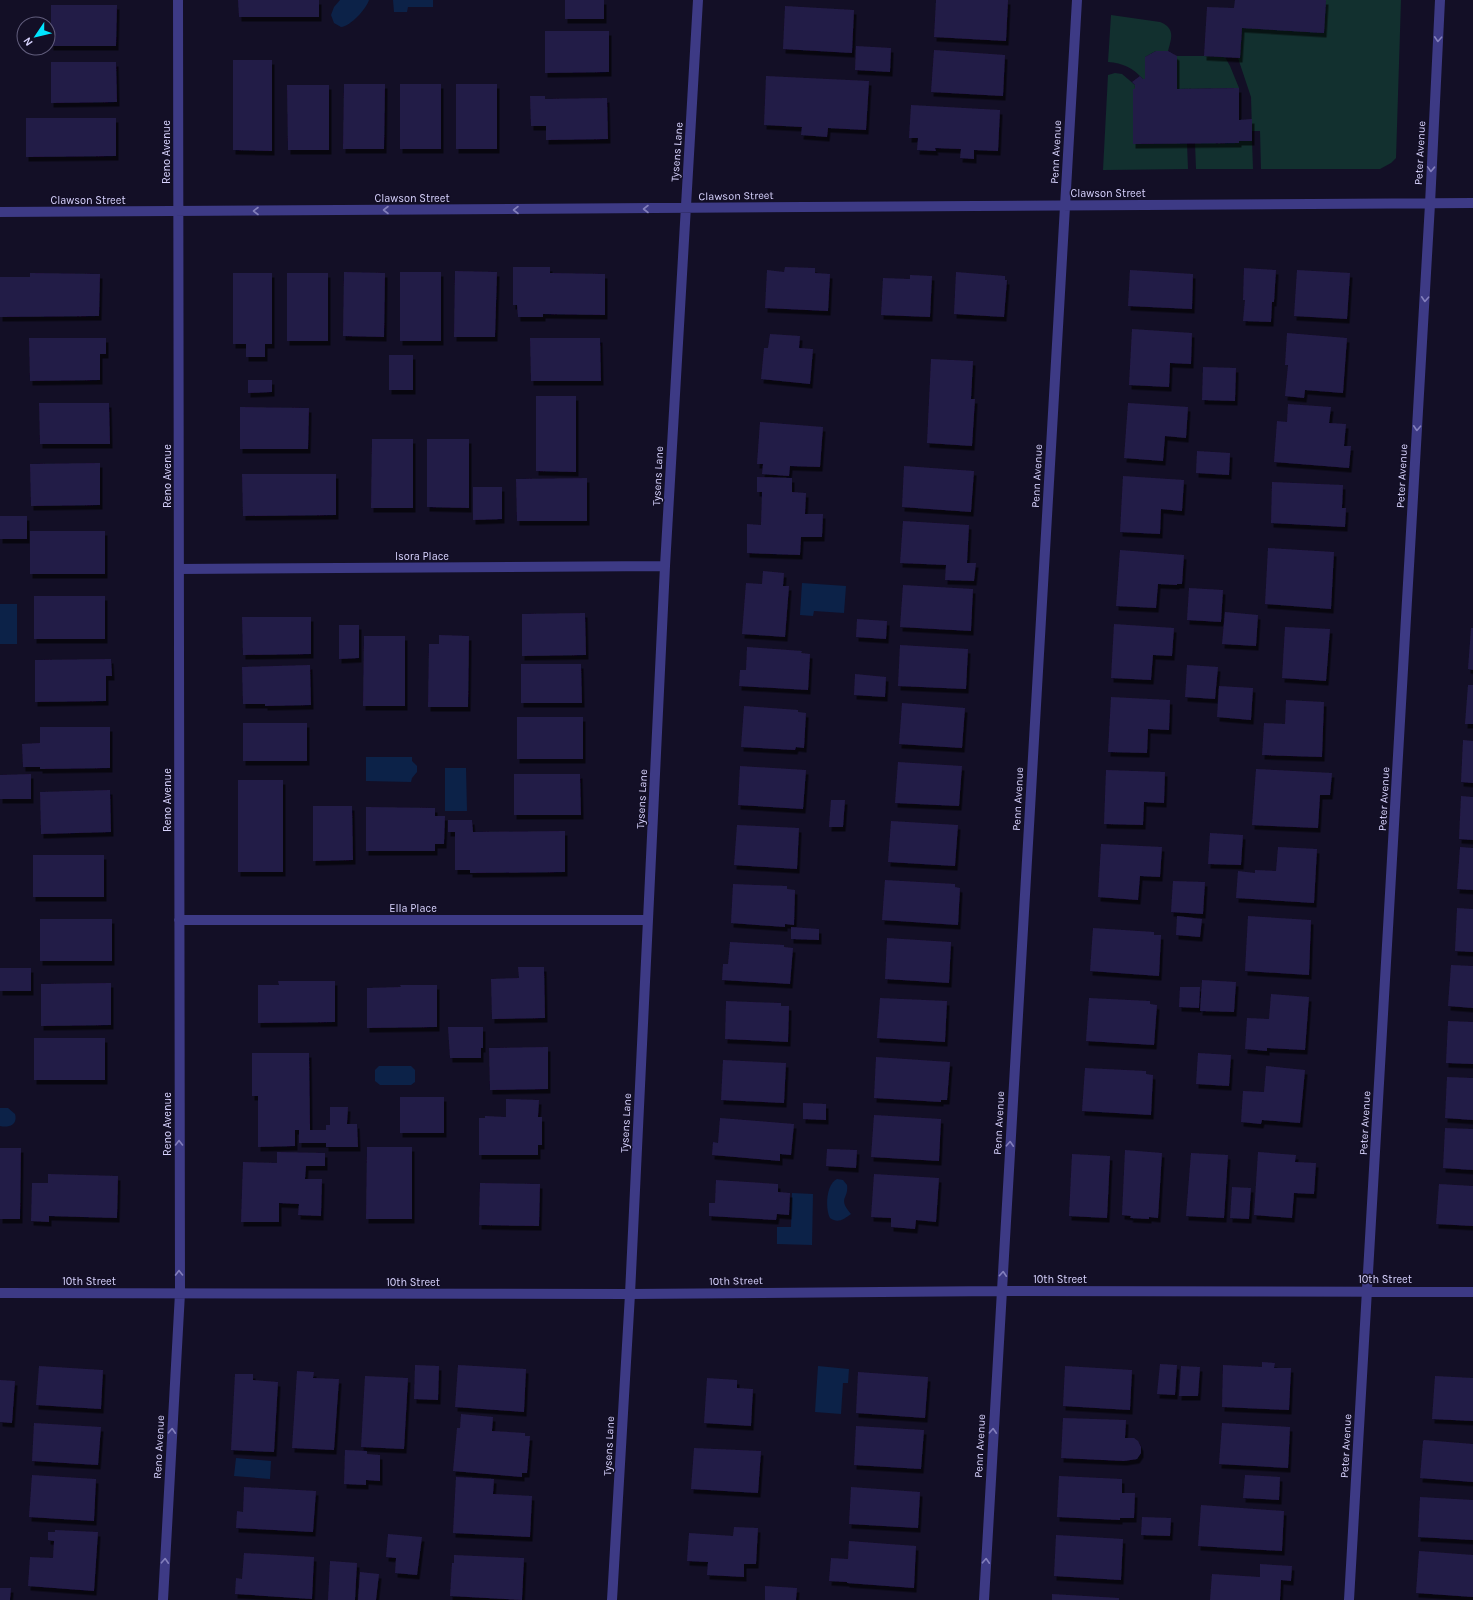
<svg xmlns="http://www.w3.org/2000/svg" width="1473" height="1600" font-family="Karla,sans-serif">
	<defs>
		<filter id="shadow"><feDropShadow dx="2.5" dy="4.5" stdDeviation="0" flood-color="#0009"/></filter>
	</defs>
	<rect width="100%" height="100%" fill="#130f26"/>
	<path fill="#12302f" d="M1326,0h75l-5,158 -5,5 -11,6h-119l-1,-38h-8l-1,-34 -13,-39 2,-1 2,-29z
		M1111,15l49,7c15,6 12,15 8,29h-12l-11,6v22h-2c-10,-11 -20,-16 -35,-17z
		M1177,56h27l21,1 5,9 9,22 -62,1z
		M1115,73l7,1 13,11v4h-2v55l54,-1 1,26 -85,1 5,-95z
		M1239,141h13l1,28h-57l-1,-26h44z"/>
	<path fill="#0c2248" d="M340,0h29c-3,9 -18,26 -28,27l-7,-4 -3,-8 3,-8z
		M393,0h40v7h-25l-1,5h-13z
		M802,583l44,3 -2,27 -30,-2 -1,5 -13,-1z
		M0,604h17v40h-17z
		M366,757h46v4l5,5v6l-5,6 -1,4 -45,-1z
		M445,768h21l1,43h-22z
		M379,1066h32l4,4v12l-4,3h-31l-5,-4v-11z
		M0,1108h8l7,6c3,11 -6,14 -15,12z
		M837,1179l6,1 4,5c2,14 -10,13 4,29 -7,5 -13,10 -21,4 -5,-9 -4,-34 7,-39z
		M792,1193l21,1 -1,51 -35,-1v-17h14z
		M818,1366l31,3 -1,14h-5l-2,31 -26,-2z
		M236,1458l35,3 -1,18 -36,-3z"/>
	<path fill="#241b47" filter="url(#shadow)" d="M238,0h81v17h-80z
		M565,0h39v19h-39z
		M936,0h72l-2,41 -72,-4z
		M1235,0h91l-2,33 -82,-5 -2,30 -36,-2 3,-49 27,1z
		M51,5h66l-1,41h-65z
		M785,6l69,4 -2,43 -69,-4z
		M545,31h64v41l-64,1z
		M856,46l35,2 -1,24 -35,-2z
		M934,50l71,5 -2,41 -72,-4z
		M1156,51h12l9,5v33l62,-1v32l13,-1v22h-13v2l-106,1v-55h2v-4l-3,-3 8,-6 3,3h2v-22z
		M233,60h39v91l-39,-1z
		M51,62h65l1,40 -66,1z
		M766,76l103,5 -3,49 -38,-2 -1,9 -26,-2 1,-8 -38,-2z
		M344,84h41l-1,65h-41z
		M400,84h41v65h-41z
		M456,84h41v65h-41z
		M287,85h42v65h-41z
		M530,96h15v3l62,-1 1,41 -62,1v-14h-15z
		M911,105l89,5 -2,41 -24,-1v9l-14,-1 1,-9 -26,-1 1,3 -19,-1 1,-12h-9z
		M26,118h90v38l-90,1z
		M513,267h37v6l55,1v41l-62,-1v3h-25l-1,-12h-4z
		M785,267l30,1v5l15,1 -2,37 -63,-3 2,-38 17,2z
		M1244,268l32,2 -2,32h-2l-1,20 -28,-1 2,-21h-2z
		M1130,270l63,4 -1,35 -64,-3z
		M1297,270l53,3 -3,46 -53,-3z
		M455,271l42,1 -2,65h-41z
		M344,272l41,1 -1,64 -41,-1z
		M400,272h41v69h-41z
		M956,272l49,4v4h2l-3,37 -50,-3z
		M30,273l70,1 -1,42 -99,1v-40h30z
		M233,273h39v71h-7v13h-19v-13h-13z
		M287,273h41v68h-41z
		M910,275l22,1 -2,41 -49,-2 2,-37 27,1z
		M1132,329l60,4 -1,31 -21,-1 -1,24 -40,-2z
		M1287,333l60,5 -4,55 -38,-3 -1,8 -19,-2 3,-31h-3z
		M770,334l30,2 -1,12 14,1 -3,35 -49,-5 3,-31h4z
		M29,338h77v16h-6v26l-70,1z
		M530,338h70l1,43h-70z
		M389,355h24v35h-24z
		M931,359l42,2 -2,38h4l-3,47 -45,-3z
		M1203,367l33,1 -1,33 -33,-1z
		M248,380h24v12l-24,1z
		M536,396h40v76l-40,-1z
		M39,403h70l1,41h-70z
		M1128,403l60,4 -2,31 -21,-2 -2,25 -39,-3z
		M1288,404l43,3 -2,16 17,1 -2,22h7l-2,22 -75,-6 3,-41 10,1z
		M240,407l69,1 -1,41h-68z
		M760,422l63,5 -3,40 -30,-1 -1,10 -27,-2 1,-10h-6z
		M372,439h41v69h-42z
		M427,439h42v69l-42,-1z
		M1197,451l33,2 -1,22 -33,-2z
		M100,463v42l-69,1 -1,-42z
		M904,466l70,5 -3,41 -69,-5z
		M242,474h94v41l-93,1z
		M1123,476l61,4 -2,31 -21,-2 -1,25 -40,-2z
		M757,477l35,1v14l14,1 -1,21h18l-1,23h-21l-1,18 -53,-2v-29l14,1 1,-33h-5z
		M587,478v43h-70l-1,-42z
		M1272,482l71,3 -1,23h4l-1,19 -74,-4z
		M473,487h29v32l-29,1z
		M0,516h27v23h-27z
		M903,521l66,4 -2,38h9l-2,18 -29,-1 1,-15 -46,-2z
		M30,531h75v43h-75z
		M1268,548l66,4 -3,57 -66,-5z
		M1120,550l64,5 -2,29h-5v1l-19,-1 -2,24 -40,-2z
		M763,571l21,2 -1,13h6l-4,51 -43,-3 4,-51 16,1z
		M903,585l70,4 -2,42 -71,-4z
		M1189,588l34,2 -2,32 -34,-2z
		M34,596h71v43h-71z
		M1225,612l33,3 -2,31 -34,-2z
		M585,613l1,42 -64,1v-42z
		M242,617h69v37l-68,1z
		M857,619l30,2 -1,18 -30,-2z
		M1114,624l60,4 -2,28 -19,-1 -2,25 -40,-2z
		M339,625h20v33l-20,1z
		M1285,627l45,2 -4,52 -44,-3z
		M1471,628h2v42l-5,-1z
		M439,635l30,1 -1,71h-40l1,-63h10z
		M364,636h41v70h-42z
		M900,645l68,4 -2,40 -68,-3z
		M747,647l55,4 -1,2 9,1 -2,36 -69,-4 1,-16h6z
		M111,659l1,17h-6v25l-71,1v-42z
		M521,664h60l1,39h-61z
		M310,665l1,40 -46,1v-2h-22l-1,-37z
		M1187,665l31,2 -3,32 -30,-2z
		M855,674l31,3 -1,20 -31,-2z
		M1468,685h5v39h-8z
		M1219,686l34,2 -2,32 -34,-3z
		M1111,697l59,3 -1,30 -21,-1 -1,24 -39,-1z
		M1286,700l38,2 -2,55 -60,-2 2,-32 21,1z
		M902,703l63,5 -3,40 -63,-4z
		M744,706l54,4v2l8,1 -2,35 -8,-1 -1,3 -54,-3z
		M517,717h66v42h-66z
		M243,723h64v38h-64z
		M40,727h70v41l-70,1v-2h-17l-1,-23 18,-1z
		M1463,740l10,1v42l-12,-1z
		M898,762l64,4 -3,40 -64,-3z
		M740,766l66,4 -3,39 -65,-4z
		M1256,769l76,4 -2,22h-10l-2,33 -66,-3z
		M1106,770l59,2 -1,31 -20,-1 -1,23 -39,-1z
		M31,774v25h-31v-24z
		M514,774h66l1,41h-67z
		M238,780h45v92h-45z
		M110,790l1,42 -70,2 -1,-42z
		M1461,796l12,1v43l-14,-1z
		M831,800h14l-2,27h-14z
		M313,806h39l1,54 -40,1z
		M366,807l69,1v8h10l-1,28h-9v7h-69z
		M448,820h24l1,12 92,-1v41l-95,1v-3h-15v-38h-7z
		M891,821l67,4 -3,41 -67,-4z
		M737,825l62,3 -2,41 -63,-4z
		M1210,833l33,2 -2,30 -33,-1z
		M1101,844l61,3 -2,30 -20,-1 -2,24 -40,-3z
		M1278,847l39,2 -3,54 -78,-5 2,-27 17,2v-3l21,1z
		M1460,847l13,1v42l-16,-1z
		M33,855h71v42h-71z
		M885,880l70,4v3l5,1 -2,37 -76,-5z
		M1173,881l32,1 -2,32 -32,-2z
		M733,884l54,2v3l8,1 -1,35 -9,-1v3l-54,-4z
		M1457,908l16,1v43l-18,-1z
		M1177,916l25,3 -2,18 -24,-2z
		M1248,916l63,4 -2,55 -64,-4z
		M40,919h72v42h-72z
		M791,927l28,2v11l-28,-1z
		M1093,928l61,4v3h7l-2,41 -69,-5z
		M887,938l64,4 -2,41 -64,-4z
		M730,942l54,3v2l9,1 -3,36 -68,-4 1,-16h5z
		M1451,965l22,1v42l-25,-2z
		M518,967h26l1,51 -53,1 -1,-40 28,-1z
		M0,968h31v23h-31z
		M1202,980l34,2 -2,30 -34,-1z
		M278,981h57v41l-77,1v-38h21z
		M111,983v42l-70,1v-42z
		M400,985h37v42l-70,1v-40l34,-1z
		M1180,987h20l-1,21 -20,-1z
		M1271,994l38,3 -4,53 -38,-2v3l-22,-2 2,-31 22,1z
		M880,998l67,3 -2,41 -68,-4z
		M1089,998l61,3v3l7,1 -3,40 -68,-4z
		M726,1001l55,2v3h8l-1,36 -63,-3z
		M1448,1021l25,1v42l-27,-1z
		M448,1027h35v21h-2v10h-31z
		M34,1038h71v42h-71z
		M548,1047v42l-58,1 -1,-42z
		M252,1053h57l1,77h16v-5h4v-18h18l-1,17h10l1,23h-32v-4h-27v-13h-4v16l-37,1v-51h-6z
		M1198,1053l33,2 -2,31 -33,-2z
		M876,1057l74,5 -3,38h-6v2l-67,-4z
		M723,1060l63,3 -2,40 -63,-3z
		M1266,1066l39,4 -5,53 -38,-3 -1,4 -20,-2 2,-31 21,1z
		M1085,1068l61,3v3l7,1 -2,40 -69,-4z
		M1447,1077l26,1v42l-28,-2z
		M400,1097h44v36h-44z
		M506,1099l33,1 -1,17h4v28h-4v10h-59v-37h6v-2l21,1z
		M803,1103l23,1v16l-23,-1z
		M874,1115l67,4 -2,42 -68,-4z
		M720,1118l74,6 -3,31 -11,-1v7l-68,-6 1,-13 5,1z
		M1445,1128l28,1v41l-30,-2z
		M367,1147h45v72h-46z
		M0,1148h21l-1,71h-20z
		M827,1149l30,1 -1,18 -30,-2z
		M1125,1150l37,3 -4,65 -9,-1v2l-19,-1 1,-2 -9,-1z
		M277,1152l48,1v13h-19l-1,13h17l-1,37 -23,-1 1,-11 -20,-1v19h-38l2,-60 34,1z
		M1258,1152l38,3 -1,7 21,1 -2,31 -20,-1 -2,25 -38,-3z
		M1191,1153l37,2 -4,63 -38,-2z
		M1072,1154l38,2 -3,62 -38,-2z
		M48,1174l70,2 -1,42 -68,-2v6l-18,-1 1,-38h16z
		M874,1174l65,4 -3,44 -20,-2 -1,9 -24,-2v-9l-20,-1z
		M716,1180l62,4v8l12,1 -1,22 -12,-1 -1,6 -67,-4v-13h6z
		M480,1183l60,1 -1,42 -60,-1z
		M1439,1184l34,2v40l-37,-2z
		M1232,1187l19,1 -2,31 -19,-1z
		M1262,1362l13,1 -1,5h17l-2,42 -67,-3 1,-42 39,2z
		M1160,1364l17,1 -2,30 -18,-1z
		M415,1365l24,1 -1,34 -24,-1z
		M458,1365l68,4 -2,43 -69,-5z
		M39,1366l64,4 -2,39 -65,-4z
		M1065,1366l67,4 -2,40 -67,-4z
		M1181,1366l19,1 -2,29h-19z
		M297,1371l17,1 -1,6 26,1 -5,71 -42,-2z
		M858,1372l70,5 -3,41 -69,-5z
		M235,1374h18v6l25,2 -4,70 -43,-2z
		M365,1376l43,2 -4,71 -43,-2z
		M1435,1376l38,2v43l-41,-2z
		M707,1378l30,2v8l16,1 -2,37 -47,-3z
		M0,1380l15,1 -3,42 -12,-1z
		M461,1414l32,3 -1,14 33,2v3h5l-3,37h-5v4l-69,-6 4,-43h3z
		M1063,1418l63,2 -1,18h9l4,3 3,6v6l-4,6 -13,2 -63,-3z
		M34,1423l67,4 -3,38 -66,-4z
		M1222,1423l68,4 -2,41 -69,-4z
		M856,1426l68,4 -3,39 -67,-4z
		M1424,1440l49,4v38l-53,-4 3,-37z
		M694,1448l67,3 -3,42 -67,-4z
		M345,1450l22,1v3l13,1v26l-14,-1v5l-22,-1z
		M32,1475l64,4 -2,42 -65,-4z
		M1245,1475l35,2 -1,23 -36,-2z
		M1059,1476l63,3v14h13l-1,25h-14v2l-63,-3z
		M456,1477l38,2 -1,15 39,2 -2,41 -77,-4z
		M244,1487l72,4 -3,41 -77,-4 1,-17 6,1z
		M851,1487l69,5 -2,36 -69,-4z
		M1420,1497l53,3v40l-55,-3z
		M1201,1505l83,6 -2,40 -84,-5z
		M1142,1517l29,1 -1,18 -29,-1z
		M734,1527l24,1 -2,36h-12v13l-37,-2 1,-13 -21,-1 2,-28 44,3z
		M55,1530l43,2 -4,59 -66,-5 2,-29 23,1 1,-17 -6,-1v-8h7z
		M388,1534l34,3 -5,38 -22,-2 1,-15 -10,-1z
		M1056,1535l67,4 -2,41 -67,-4z
		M849,1541l67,5 -2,42 -67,-5v-1l-18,-1 2,-23 17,1z
		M1419,1551l54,4v42l-57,-4z
		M244,1553l70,4 -2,42 -77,-5 1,-16 6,1z
		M454,1555l70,3 -2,42 -72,-4 2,-33h2z
		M330,1561l27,2 -2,37h-27z
		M1260,1564l32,2 -1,15 -10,-1 -1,20h-70l2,-26 48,3z
		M360,1572l19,2 -3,26h-18z
		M765,1586l32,2 -1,12h-31z
		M0,1588h11l-1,12h-10z
		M1052,1594l67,4v2h-67z"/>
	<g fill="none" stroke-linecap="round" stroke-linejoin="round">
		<path stroke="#3d3a85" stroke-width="10" d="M0,212l1473,-9
			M179,569l486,-3
			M179,920h469
			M0,1293l630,1 371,-3 472,1
			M163,1600l17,-307 -2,-1293
			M612,1600l18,-306 35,-728 33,-566
			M984,1600l93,-1600
			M1349,1600l81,-1396 10,-204"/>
	</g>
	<defs><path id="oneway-chevron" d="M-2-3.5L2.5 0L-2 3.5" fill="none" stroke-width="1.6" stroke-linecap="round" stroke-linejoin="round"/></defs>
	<g stroke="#837fbc">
		<use href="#oneway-chevron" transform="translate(1438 39) rotate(93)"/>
		<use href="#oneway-chevron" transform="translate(1431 169) rotate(92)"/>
		<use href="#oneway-chevron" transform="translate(646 209) rotate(180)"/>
		<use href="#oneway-chevron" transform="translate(386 210) rotate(180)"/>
		<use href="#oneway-chevron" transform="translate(516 210) rotate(180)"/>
		<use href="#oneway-chevron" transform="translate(256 211) rotate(180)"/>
		<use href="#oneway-chevron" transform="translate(1425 299) rotate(93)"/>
		<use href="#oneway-chevron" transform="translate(1417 428) rotate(93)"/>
		<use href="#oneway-chevron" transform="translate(179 1143) rotate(-90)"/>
		<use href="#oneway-chevron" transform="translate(1010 1144) rotate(-87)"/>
		<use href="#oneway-chevron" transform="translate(179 1273) rotate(-91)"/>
		<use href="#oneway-chevron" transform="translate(1003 1274) rotate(-86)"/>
		<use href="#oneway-chevron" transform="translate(172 1431) rotate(-87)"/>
		<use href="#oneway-chevron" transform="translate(993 1431) rotate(-87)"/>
		<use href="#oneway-chevron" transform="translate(165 1561) rotate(-87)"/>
		<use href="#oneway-chevron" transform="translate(986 1561) rotate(-87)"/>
	</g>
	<g text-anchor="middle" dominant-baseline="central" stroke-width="3" stroke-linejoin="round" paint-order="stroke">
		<g font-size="11" fill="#d9d4ff" stroke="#130f26">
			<text transform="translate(166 152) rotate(-90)">Reno Avenue</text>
			<text transform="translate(677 152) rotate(-86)">Tysens Lane</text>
			<text transform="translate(1056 152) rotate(-87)">Penn Avenue</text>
			<text transform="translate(1420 153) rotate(-87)">Peter Avenue</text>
			<text x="1108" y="193">Clawson Street</text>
			<text transform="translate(736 196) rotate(-1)">Clawson Street</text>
			<text x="412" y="198">Clawson Street</text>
			<text x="88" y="200">Clawson Street</text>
			<text transform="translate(167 476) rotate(-90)">Reno Avenue</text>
			<text transform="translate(658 476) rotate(-87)">Tysens Lane</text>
			<text transform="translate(1037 476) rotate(-87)">Penn Avenue</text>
			<text transform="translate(1402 476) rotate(-87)">Peter Avenue</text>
			<text x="422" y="556">Isora Place</text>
			<text transform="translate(642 799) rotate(-87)">Tysens Lane</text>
			<text transform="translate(1018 799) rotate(-87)">Penn Avenue</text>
			<text transform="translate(1384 799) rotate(-87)">Peter Avenue</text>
			<text transform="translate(167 800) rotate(-90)">Reno Avenue</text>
			<text x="413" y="908">Ella Place</text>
			<text transform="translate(626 1123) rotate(-87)">Tysens Lane</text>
			<text transform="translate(999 1123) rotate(-87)">Penn Avenue</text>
			<text transform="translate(1365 1123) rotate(-87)">Peter Avenue</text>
			<text transform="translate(167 1124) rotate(-90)">Reno Avenue</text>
			<text x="1060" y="1279">10th Street</text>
			<text x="1385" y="1279">10th Street</text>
			<text x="89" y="1281">10th Street</text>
			<text transform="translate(736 1281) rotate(-1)">10th Street</text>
			<text x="413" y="1282">10th Street</text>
			<text transform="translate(609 1446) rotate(-87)">Tysens Lane</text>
			<text transform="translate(980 1446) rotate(-87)">Penn Avenue</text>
			<text transform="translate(1346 1446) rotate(-87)">Peter Avenue</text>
			<text transform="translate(159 1447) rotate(-87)">Reno Avenue</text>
		</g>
	</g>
	<g transform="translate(36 36) rotate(235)"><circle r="19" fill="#130f26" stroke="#625e7d"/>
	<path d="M0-3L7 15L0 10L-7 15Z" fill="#00e5ff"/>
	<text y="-6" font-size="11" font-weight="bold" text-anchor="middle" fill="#d9d4ff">N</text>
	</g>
</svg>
